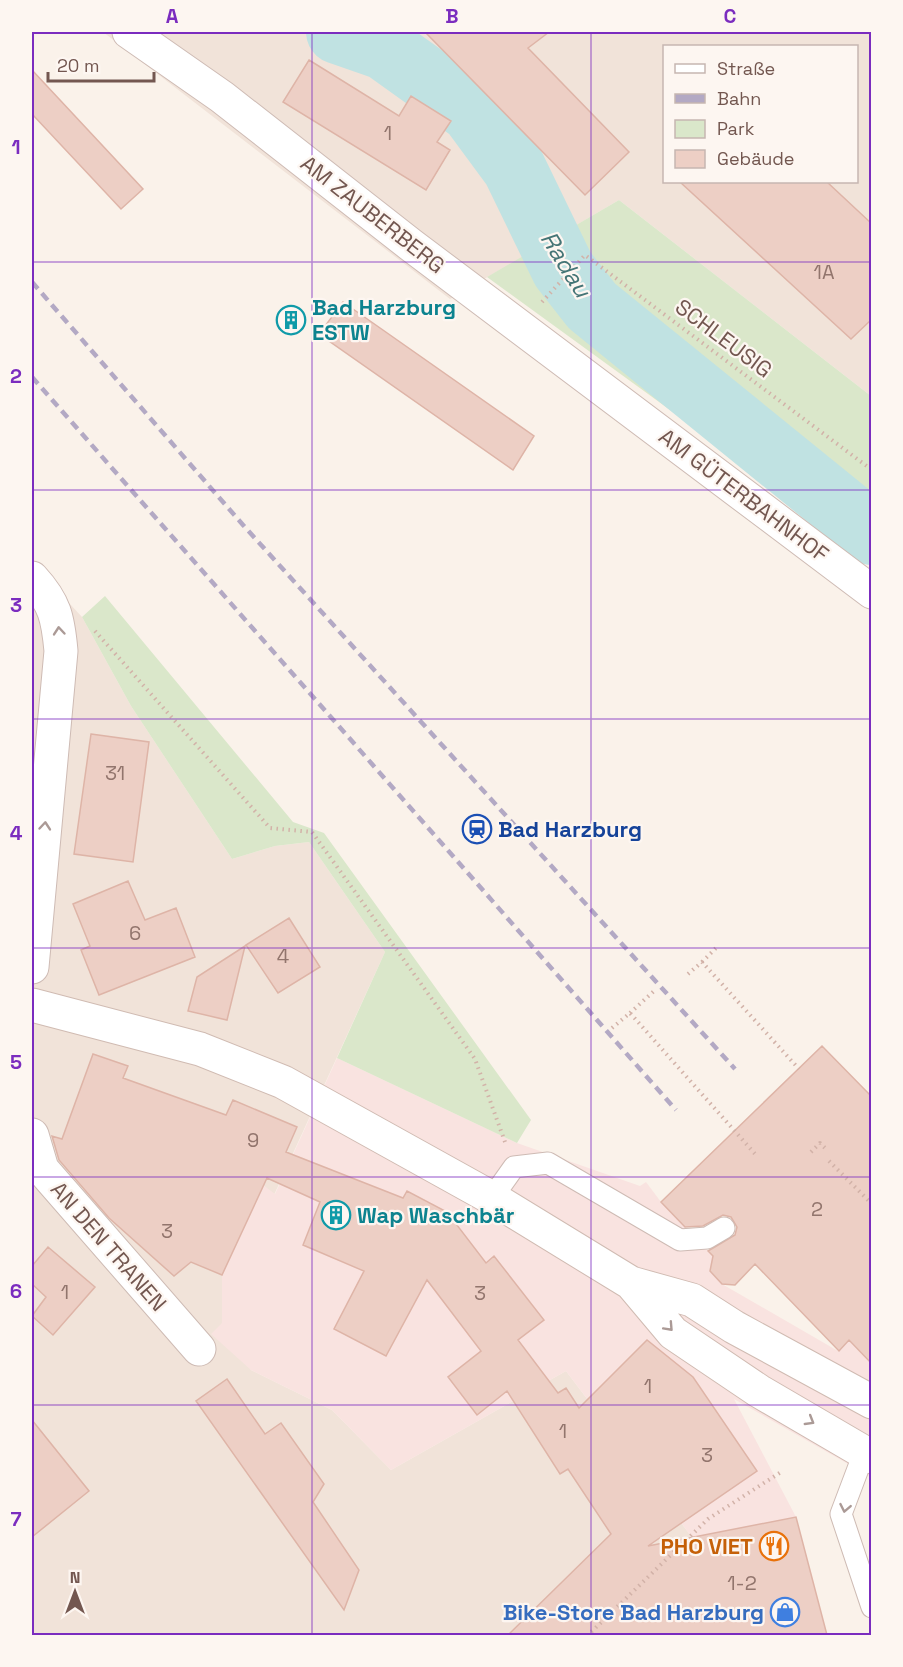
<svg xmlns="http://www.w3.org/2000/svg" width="903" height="1667" font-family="'Space Grotesk',sans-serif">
	<rect width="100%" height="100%" fill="#faf2ea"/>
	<path fill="#f1e3d9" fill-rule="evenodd" d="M103,32h768v364l-252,-196 -169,99zM664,46h192v136h-192z
		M32,563l50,54 49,89 101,153 43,-13 34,-4 76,110 -111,243 -11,-10 -41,90v48l29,47 81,40 59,60 175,-99 125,165 -103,99h-556z"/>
	<path fill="#f9e3e0" d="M337,1058l180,85 123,43 6,-4 15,20 52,54 -2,15 11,13 116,67 11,-11 13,14 9,-9v132l-137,-78 62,118 31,118h-239l103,-99 -125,-165 -175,99 -59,-60 -81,-40 -40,-36 11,-11v-48l41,-90 12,9z"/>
	<path fill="#dae7ca" d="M619,200l252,196v160l-384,-279z
		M105,596l188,226 31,11 207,287 -14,23 -180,-85 48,-106 -76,-110 -34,4 -43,13 -101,-153 -49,-89z"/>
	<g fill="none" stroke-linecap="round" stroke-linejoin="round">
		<path stroke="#a8d3d3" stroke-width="10" d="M845,513l27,-15"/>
		<path stroke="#c0e2e2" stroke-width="64" d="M338,32l46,16 88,63 42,57 49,101 29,37 280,227"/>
	</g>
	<path fill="#edcfc5" stroke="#deb4a7" stroke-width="1.5" d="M425,32h124l-21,16 101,104 -44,43z
		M309,60l90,56 12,-20 40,25 -14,21 13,8 -24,40 -143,-88z
		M32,70l111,119 -22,20 -89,-95z
		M680,182h147l45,42v95l-21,20z
		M343,302l191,134 -21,34 -194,-136z
		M91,734l58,8 -16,120 -59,-8z
		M128,881l17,39 31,-12 19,49 -96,38 -18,-45 9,-4 -17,-42z
		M289,918l31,49 -42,26 -32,-48z
		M245,946l-18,74 -39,-9 9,-34z
		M822,1046l50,51v267l-23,-24 -10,11 -84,-87 -20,21 -13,-1 -12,-13 3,-15 -5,-5 27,-16 2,-8 -6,-10 -8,-2 -20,11 -18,1 -24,-25z
		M93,1054l35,12 -5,12 103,37 7,-15 64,27 -11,25 117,46 4,-7 40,21 39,51 8,-7 50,64 -26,20 40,53 8,-5 13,20 68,-68 46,37 64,94 -109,75 148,-29 31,118h-319l103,-101 -43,-65 -8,5 -53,-83 -30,24 -29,-38 33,-26 -54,-71 -41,76 -52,-27 30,-58 -61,-26 17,-43 -53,-24 -45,97 -31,-13 -17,14 -65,-58 -50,-58 -7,-24 10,3z
		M48,1247l47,40 -42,48 -21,-19 14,-19 -14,-13v-18z
		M227,1379l38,55 16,-11 43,61 -11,18 46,68 -15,40 -148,-209z
		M32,1420l57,71 -57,46z"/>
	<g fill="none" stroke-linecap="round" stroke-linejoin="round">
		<g stroke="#cebbb4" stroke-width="23">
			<path id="service" d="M492,1198l22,-31 34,-4 132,77 27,-2 17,-10
				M864,1453l-23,61 31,93"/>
		</g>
		<g stroke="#cebbb4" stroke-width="35">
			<path id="minor" d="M129,32l93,65 189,148 461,347
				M32,578c23,25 26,40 29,73l-29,316
				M32,1135l10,34 157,180"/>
		</g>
		<g stroke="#d0bbb2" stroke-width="35">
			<path id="secondary" d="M32,1005l168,44 83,33 209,116 139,85 61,17 42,27 138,75
				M631,1283l42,50 86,58 113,66"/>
		</g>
		<path stroke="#d2b2a8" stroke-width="4" stroke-dasharray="1.5 4.5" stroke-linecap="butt" d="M542,302l43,-47 287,215
			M95,631l175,197 42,4 163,227 30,83
			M702,962l14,-14
			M688,974l14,-12 97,107
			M630,1013l24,-22
			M612,1028l18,-15 126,142
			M871,1055l1,-1
			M811,1152l9,-9 5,5
			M829,1161l43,43
			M587,1636l121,-117 73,-47"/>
		<use href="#service" stroke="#fff" stroke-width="21"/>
		<use href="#minor" stroke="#fff" stroke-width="33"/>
		<use href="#secondary" stroke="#fff" stroke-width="33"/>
		<path stroke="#b3a9c4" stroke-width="4.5" stroke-dasharray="9 6" stroke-linecap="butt" d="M32,282l211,243 492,544
			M32,377l644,733"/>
	</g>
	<defs><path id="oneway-chevron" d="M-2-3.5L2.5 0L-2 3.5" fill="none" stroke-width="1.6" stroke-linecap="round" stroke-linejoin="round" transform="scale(1.5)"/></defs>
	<g stroke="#ab9a96">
		<use href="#oneway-chevron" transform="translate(59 631) rotate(-95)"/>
		<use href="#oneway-chevron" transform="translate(45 826) rotate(-85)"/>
		<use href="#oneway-chevron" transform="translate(669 1327) rotate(47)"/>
		<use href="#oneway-chevron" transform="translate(810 1421) rotate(31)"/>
		<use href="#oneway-chevron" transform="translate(845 1508) rotate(101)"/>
	</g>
	<path fill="none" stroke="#7b2cbf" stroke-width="1.5" stroke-opacity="0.55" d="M312,32v1604M591,32v1604M32,262h840M32,490h840M32,719h840M32,948h840M32,1177h840M32,1405h840"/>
	<defs>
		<g id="building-ring" transform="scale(1.5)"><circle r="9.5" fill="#fdf6f1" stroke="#0f9aa8" stroke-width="1.5"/><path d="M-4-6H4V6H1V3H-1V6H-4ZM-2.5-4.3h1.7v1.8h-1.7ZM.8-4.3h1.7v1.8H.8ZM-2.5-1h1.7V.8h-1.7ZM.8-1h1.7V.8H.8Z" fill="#0f9aa8"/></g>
		<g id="station-ring" transform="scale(1.5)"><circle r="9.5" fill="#fdf6f1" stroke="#1a4fb4" stroke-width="1.5"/><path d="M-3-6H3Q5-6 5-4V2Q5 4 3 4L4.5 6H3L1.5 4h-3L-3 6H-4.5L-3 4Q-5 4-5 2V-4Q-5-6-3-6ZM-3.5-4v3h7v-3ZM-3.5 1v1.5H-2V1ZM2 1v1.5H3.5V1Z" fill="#1a4fb4"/></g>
		<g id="restaurant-ring" transform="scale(1.5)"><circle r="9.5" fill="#fdf6f1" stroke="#e8710a" stroke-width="1.5"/><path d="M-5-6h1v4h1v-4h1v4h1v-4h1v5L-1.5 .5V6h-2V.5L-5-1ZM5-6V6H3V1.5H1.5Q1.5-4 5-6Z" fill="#e8710a"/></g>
		<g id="shop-ring" transform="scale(1.5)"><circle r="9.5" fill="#fdf6f1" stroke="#3f7fe0" stroke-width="1.5"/><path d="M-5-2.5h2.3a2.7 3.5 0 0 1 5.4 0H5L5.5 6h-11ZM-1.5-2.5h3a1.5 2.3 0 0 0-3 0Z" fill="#3f7fe0"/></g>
	</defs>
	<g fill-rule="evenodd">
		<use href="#building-ring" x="291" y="320"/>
		<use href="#station-ring" x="477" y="829"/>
		<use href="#building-ring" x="336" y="1215"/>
		<use href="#restaurant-ring" x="774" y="1546"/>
		<use href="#shop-ring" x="785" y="1612"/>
	</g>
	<g text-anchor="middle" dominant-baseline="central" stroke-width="4.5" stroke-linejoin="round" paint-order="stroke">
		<g font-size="20" fill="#92756d">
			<text x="388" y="133">1</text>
			<text x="824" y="272">1A</text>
			<text x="115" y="773">31</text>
			<text x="135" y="933">6</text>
			<text x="283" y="956">4</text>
			<text x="253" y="1140">9</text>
			<text x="817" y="1209">2</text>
			<text x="167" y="1231">3</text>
			<text x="65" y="1292">1</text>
			<text x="480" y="1293">3</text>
			<text x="648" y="1386">1</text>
			<text x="563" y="1431">1</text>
			<text x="707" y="1455">3</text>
			<text x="742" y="1583">1-2</text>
		</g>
		<g font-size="22" fill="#735750" stroke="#fdf6f1">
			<text transform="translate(373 214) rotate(38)">AM ZAUBERBERG</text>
			<text transform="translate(724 338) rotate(37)">SCHLEUSIG</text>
			<text transform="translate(744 495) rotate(37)">AM GÜTERBAHNHOF</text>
			<text transform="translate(109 1246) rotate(49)">AN DEN TRANEN</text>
		</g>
		<g font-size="22" font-weight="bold" fill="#0d838f" stroke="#fdf6f1" text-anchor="start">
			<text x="312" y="307">Bad Harzburg<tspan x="312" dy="25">ESTW</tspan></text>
			<text x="357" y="1215">Wap Waschbär</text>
		</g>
		<g font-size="22" font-weight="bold" fill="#164399" stroke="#fdf6f1" text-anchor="start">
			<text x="498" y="829">Bad Harzburg</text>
		</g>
		<g font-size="22" font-weight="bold" fill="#c56008" stroke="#fdf6f1" text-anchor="end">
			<text x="753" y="1546">PHO VIET</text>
		</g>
		<g font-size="22" font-weight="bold" fill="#366cbe" stroke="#fdf6f1" text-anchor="end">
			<text x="764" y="1612">Bike-Store Bad Harzburg</text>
		</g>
		<g font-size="24" font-style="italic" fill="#457576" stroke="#fdf6f1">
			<text transform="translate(566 264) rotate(58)">Radau</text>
		</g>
	</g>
	<rect width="903" height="1667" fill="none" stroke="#fdf6f1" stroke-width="66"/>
	<rect x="663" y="45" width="195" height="138" fill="#fdf6f1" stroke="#c6b6b1" stroke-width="1.5"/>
	<rect x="675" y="64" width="30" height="9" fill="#ffffff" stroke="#c6b6b1" stroke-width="1.5"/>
	<text x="717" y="75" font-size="18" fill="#735750">Straße</text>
	<rect x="675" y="94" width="30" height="9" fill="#b3a9c4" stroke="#c6b6b1" stroke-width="1.5"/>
	<text x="717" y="105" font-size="18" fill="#735750">Bahn</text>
	<rect x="675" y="120" width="30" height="18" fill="#dae7ca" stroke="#c6b6b1" stroke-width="1.5"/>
	<text x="717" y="135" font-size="18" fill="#735750">Park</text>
	<rect x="675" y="150" width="30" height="18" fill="#edcfc5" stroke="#c6b6b1" stroke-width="1.5"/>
	<text x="717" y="165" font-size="18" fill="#735750">Gebäude</text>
	<g transform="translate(75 1592)" stroke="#fdf6f1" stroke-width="4.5" paint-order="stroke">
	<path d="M0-4.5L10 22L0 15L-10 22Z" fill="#735750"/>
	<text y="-9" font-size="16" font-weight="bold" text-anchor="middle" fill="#735750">N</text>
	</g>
	<path d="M48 72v9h106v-9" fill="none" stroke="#735750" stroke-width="3"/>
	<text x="57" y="72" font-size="18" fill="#735750" stroke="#fdf6f1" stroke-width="4.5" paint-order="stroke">20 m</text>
	<rect x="33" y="33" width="837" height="1601" fill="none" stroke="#7b2cbf" stroke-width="2"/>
	<g font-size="20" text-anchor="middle" font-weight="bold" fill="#7b2cbf">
		<text x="172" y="23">A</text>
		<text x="452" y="23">B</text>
		<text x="730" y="23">C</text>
		<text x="16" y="154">1</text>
		<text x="16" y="383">2</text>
		<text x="16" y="612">3</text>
		<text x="16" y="840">4</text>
		<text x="16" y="1069">5</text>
		<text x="16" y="1298">6</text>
		<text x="16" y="1526">7</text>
	</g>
</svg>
